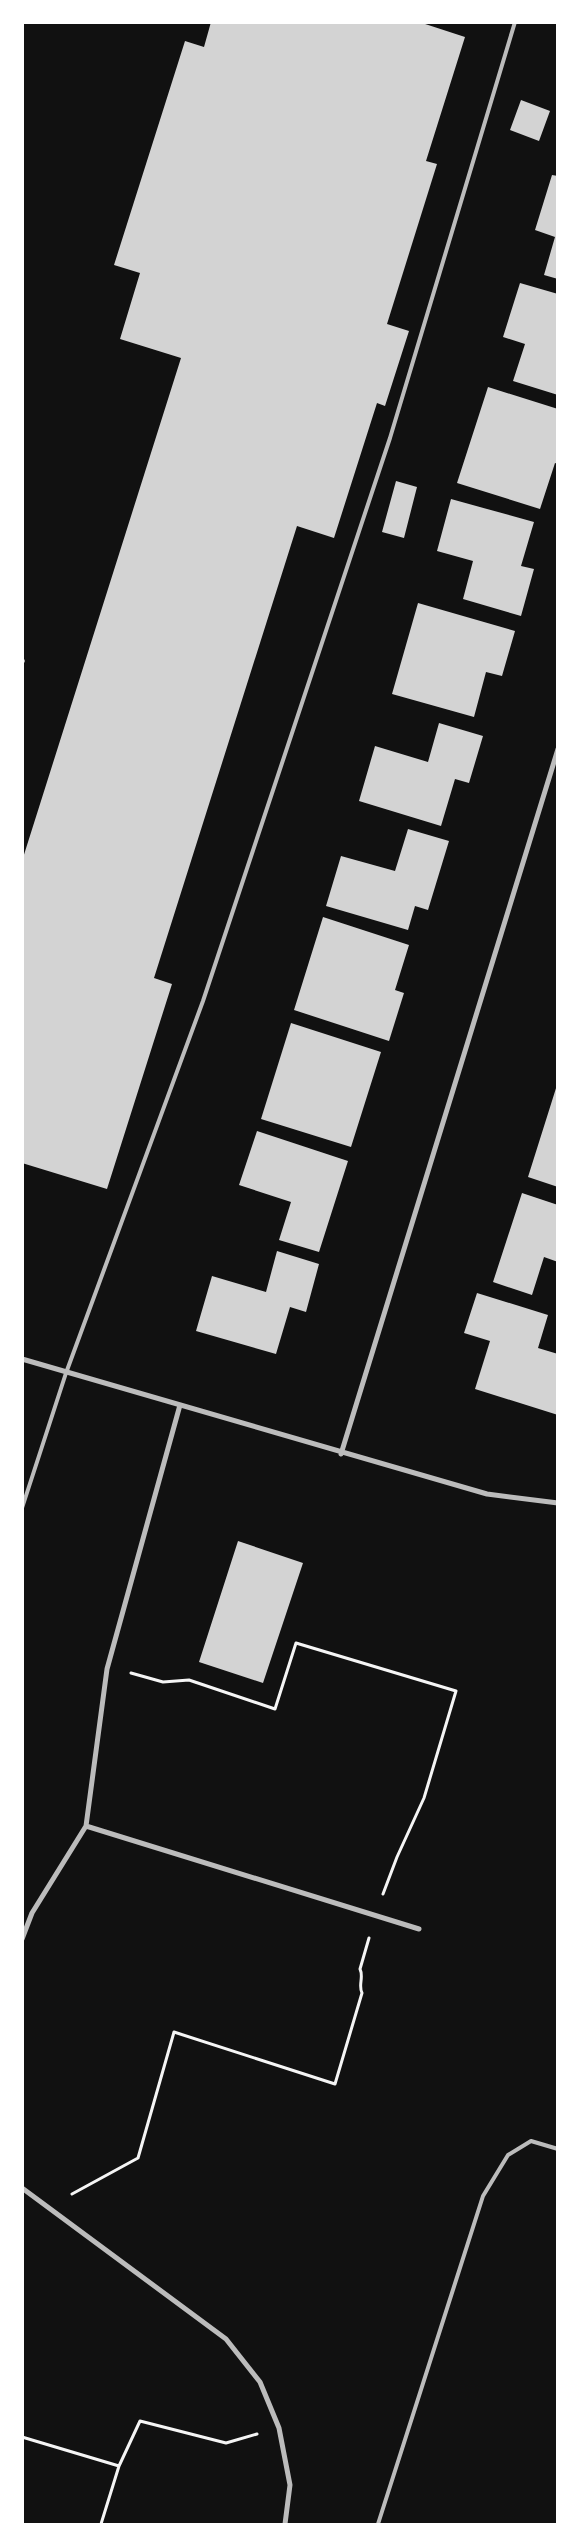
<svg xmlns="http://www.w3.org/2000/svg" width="580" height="2547" font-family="'Source Serif 4',serif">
	<rect width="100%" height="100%" fill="#111"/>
	<path fill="#d3d3d3" d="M211,22h208l46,15 -39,124 11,3 -50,160 22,7 -24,75 -8,-3 -43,135 -37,-12 -143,452 18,6 -65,205 -85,-26v-302l159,-503 -61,-19 20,-66 -26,-8 71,-224 19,6z
		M521,100l29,11 -11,30 -29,-11z
		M552,175l6,1v103l-14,-4 11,-38 -20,-7z
		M520,283l38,11v101l-45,-14 12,-37 -22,-7z
		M488,387l70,22v55l-3,-1 -15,46 -83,-26z
		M396,481l21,6 -13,51 -22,-6z
		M451,499l83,23 -13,44 13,3 -13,47 -58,-17 10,-38 -36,-10z
		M418,603l97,28 -13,45 -16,-4 -12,45 -82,-23z
		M439,723l44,13 -14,47 -14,-4 -14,47 -82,-25 16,-55 53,16z
		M408,829l41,12 -21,69 -13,-4 -7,24 -82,-24 15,-50 54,15z
		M323,917l86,28 -14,45 9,3 -15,48 -95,-31z
		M291,1023l90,29 -30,95 -90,-28z
		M557,1085h1v102l-30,-10z
		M257,1131l91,30 -29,91 -40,-12 12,-38 -52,-17z
		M522,1193l36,12v57l-14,-5 -12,38 -39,-13z
		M277,1251l42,13 -13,48 -16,-5 -14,47 -80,-23 16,-55 54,16z
		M477,1293l71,22 -10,33 20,6v61l-83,-26 15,-48 -26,-8z
		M238,1541l65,22 -40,120 -64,-21z"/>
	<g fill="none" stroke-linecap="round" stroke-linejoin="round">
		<path stroke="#f5f5f5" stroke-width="3" d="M131,1673l32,9 26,-2 86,29 21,-66 160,48 -32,107 -27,59 -14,37
			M72,2194l66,-36 36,-126 161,52 27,-91c-4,-8 2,-16 -2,-24l9,-31
			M22,2437l97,29
			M101,2524l18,-58 21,-45 86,22 31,-9"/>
		<path stroke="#bcbcbc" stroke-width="4" d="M22,661h1
			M22,1508l44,-135 137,-372 187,-563 125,-416
			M378,2524l105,-328 25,-41 23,-14 27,8"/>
		<path stroke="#bcbcbc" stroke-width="5" d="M22,1359l465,135 71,9
			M341,1454l217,-705
			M86,1826l333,103
			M22,1939l10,-26 54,-87 21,-157 73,-264
			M22,2188l204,151 34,43 19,46 11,57 -5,39"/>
	</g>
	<rect width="580" height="2547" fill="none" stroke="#ffffff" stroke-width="48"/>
</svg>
